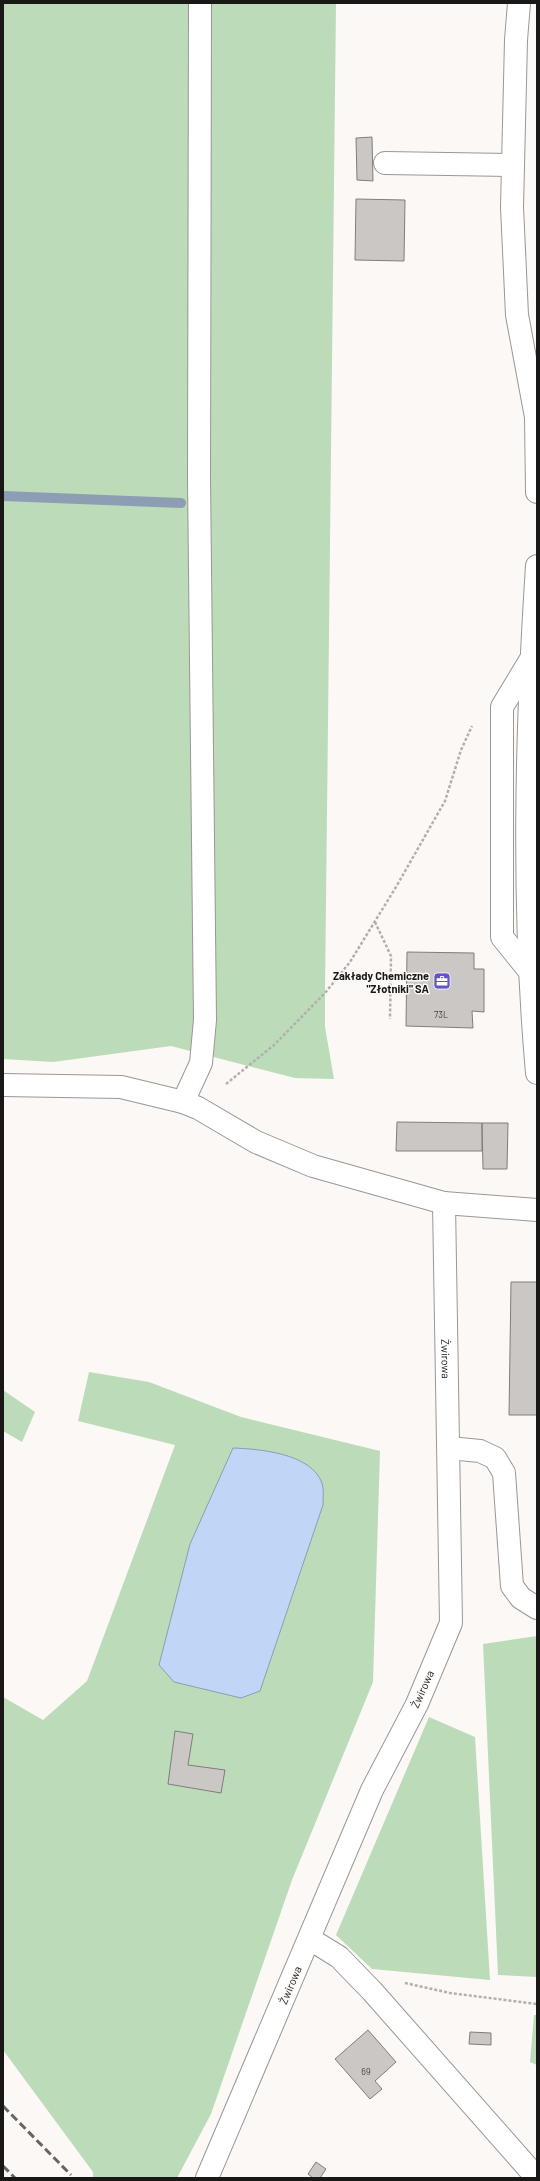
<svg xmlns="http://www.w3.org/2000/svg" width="540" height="2181" font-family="Barlow,sans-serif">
	<rect width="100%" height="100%" fill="#fbf8f6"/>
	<path fill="#bcdbb8" d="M3,3h333l-11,990v34l9,52 -39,-1 -124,-32 -118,16 -50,-3z
		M89,1372l60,10 92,35 139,34 -7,231 -81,198 -81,234 -34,64h-84v-6l-90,-122v-353l40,23 44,-39 88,-236 -97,-24z
		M3,1390l32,22 -13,30 -19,-11z
		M537,1636v341l-39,-2 -15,-331z
		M429,1717l46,20 15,243 -118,-11 -36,-34z
		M534,2015h3v50l-7,-3z"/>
	<path fill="#bfd6f6" stroke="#8d9db3" d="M233,1448c26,1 78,5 89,35 2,6 1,15 1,22l-63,186 -19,7 -67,-16 -15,-17 31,-121z"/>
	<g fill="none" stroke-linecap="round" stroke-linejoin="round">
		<path stroke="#8d9db3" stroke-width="10" d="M3,496l178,7"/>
	</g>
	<path fill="#cac7c4" stroke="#807d7b" d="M372,137l1,44 -16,-1 -1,-42z
		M356,199l49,1 -1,61 -49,-1z
		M407,952l67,1v16h10v43l-12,-1 1,17 -67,-2z
		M397,1122l85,1v28h-86z
		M482,1123h26l-1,46h-24z
		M511,1282h26v133h-28z
		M175,1731l18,3 -5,31 37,5 -4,23 -53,-9z
		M368,2030l28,32 -21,19 7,8 -12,10 -35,-40z
		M470,2032l21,1v12l-22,-1z
		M316,2162l10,7 -6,9h-7l-5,-4z"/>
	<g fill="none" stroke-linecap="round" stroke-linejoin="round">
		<g stroke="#9a9795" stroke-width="24">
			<g id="minor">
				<path d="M519,3l-3,37 -4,167 5,108 19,102 1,75"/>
				<path d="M385,163l128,2"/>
				<path d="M537,566c-11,168 -15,339 0,507"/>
				<path d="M531,659l-29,48v230l29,36"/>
				<path id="s1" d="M3,1085l118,2 62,15 15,6 58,34 57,24 131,37 7,420 -34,81 -45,86 -165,388"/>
				<path d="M183,1102l18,-39 4,-43 -6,-541 1,-476"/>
				<path d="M444,1203l93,7"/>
				<path d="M449,1448l31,3 15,7 9,15 8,113 9,12 16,10"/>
				<path d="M310,1939l29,18 33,34 165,187"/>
			</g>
		</g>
		<path stroke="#b2b0ae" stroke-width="2.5" stroke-dasharray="3 2" stroke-linecap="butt" d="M375,922l16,34 -1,63
			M226,1084l48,-39 51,-52 25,-31 46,-75 49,-86 16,-51 11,-24
			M405,1983l45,10 87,11"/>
		<use href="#minor" stroke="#fff" stroke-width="22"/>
		<path stroke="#676564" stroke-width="3" stroke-dasharray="8 4" stroke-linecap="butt" d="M3,2106l68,69
			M3,2166l12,12"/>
	</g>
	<defs>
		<g id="office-square" transform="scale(0.9)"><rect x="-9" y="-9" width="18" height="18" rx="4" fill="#6252cb" stroke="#fbf8f6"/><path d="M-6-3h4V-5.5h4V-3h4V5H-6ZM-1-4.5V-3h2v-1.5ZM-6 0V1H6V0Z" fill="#fff"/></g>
	</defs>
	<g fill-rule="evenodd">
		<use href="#office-square" x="442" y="981"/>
	</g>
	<g text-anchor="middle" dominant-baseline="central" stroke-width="3" stroke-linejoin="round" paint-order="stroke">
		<g font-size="9" fill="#454442">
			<text x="441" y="1014">73L</text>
			<text x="366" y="2071">69</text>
		</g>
		<g font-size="11" font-weight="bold" fill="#191817" stroke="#fbf8f6" text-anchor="end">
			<text x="429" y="975">Zakłady Chemiczne<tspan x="429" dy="13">"Złotniki" SA</tspan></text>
		</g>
		<g font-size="11" fill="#191817" stroke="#fbf8f6">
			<text stroke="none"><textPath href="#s1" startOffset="619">Żwirowa</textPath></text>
			<text transform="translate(422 1689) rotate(-66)">Żwirowa</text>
			<text transform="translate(290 1985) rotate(-67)">Żwirowa</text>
		</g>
	</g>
	<rect width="540" height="2181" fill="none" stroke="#191817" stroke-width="8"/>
</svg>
